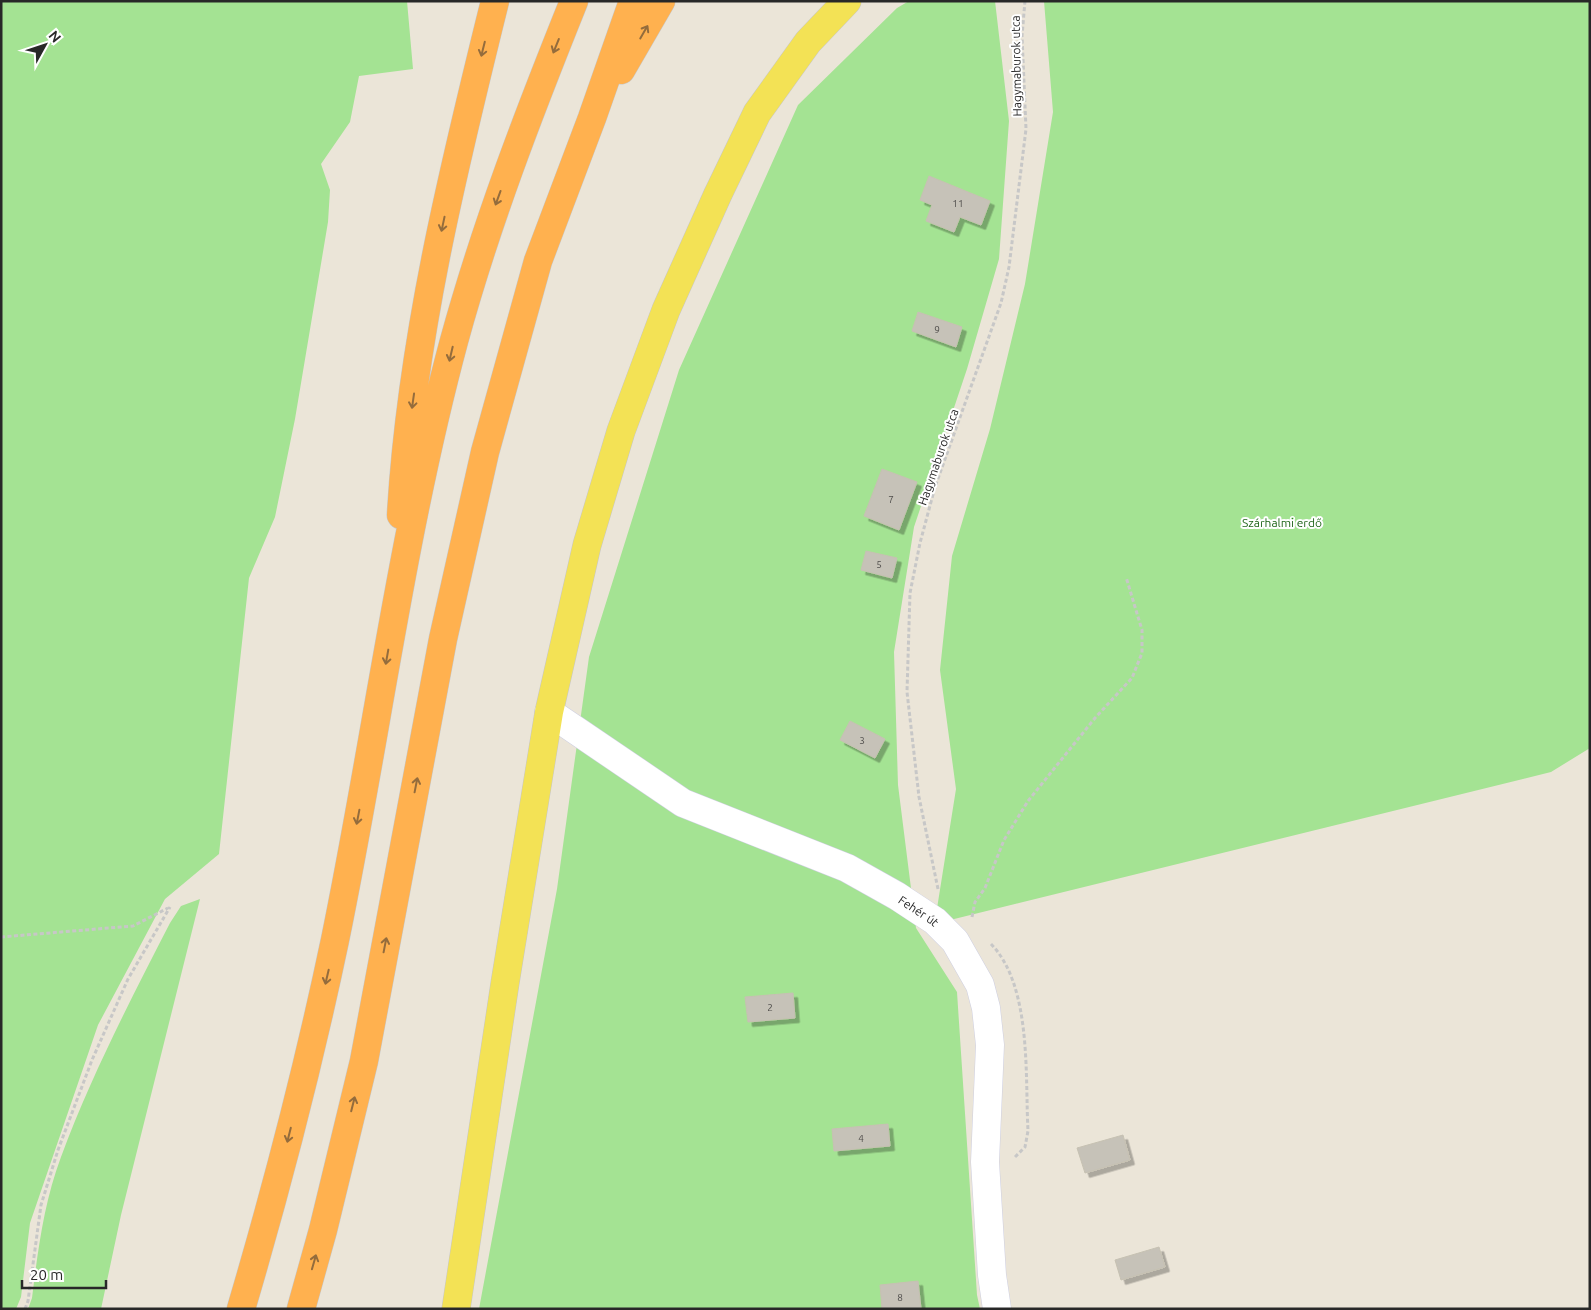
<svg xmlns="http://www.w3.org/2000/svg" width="1591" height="1310" font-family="Ubuntu,sans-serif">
	<defs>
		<filter id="shadow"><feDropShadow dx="4.5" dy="4.5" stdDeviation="0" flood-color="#0004"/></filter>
	</defs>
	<rect width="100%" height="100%" fill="#ebe5d8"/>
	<path fill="#a4e393" d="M1,1h406l6,68 -54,7 -9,46 -29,42 9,26 -2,32 -33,197 -20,98 -26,61 -30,276 -54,45 -67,126 -68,198 -9,74 -5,12h-15z
		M909,1h86l14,120 -10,138 -32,110 -53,158 -20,125 4,133 18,143 41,64 20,303 3,14h-501l78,-420 32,-232 90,-287 119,-265 99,-97z
		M1044,1h546v747l-39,24 -609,150 -7,-1 21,-132 -16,-119 12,-114 38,-127 35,-145 28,-172z
		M200,899l-79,316 -20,94h-73l4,-11c6,-48 12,-96 29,-141 30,-81 70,-158 109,-234l11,-17z"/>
	<path fill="#c6c2b8" stroke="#c6c1b2" filter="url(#shadow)" d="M929,176l61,25 -9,24 -21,-8 -6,15 -28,-11 6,-16 -12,-5z
		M918,312l44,15 -6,20 -44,-16z
		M882,469l35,13 -18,48 -35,-14z
		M866,551l31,7 -5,20 -31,-8z
		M850,721l35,18 -10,19 -35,-18z
		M793,993l2,25 -47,4 -3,-25z
		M888,1124l2,22 -56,5 -2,-22z
		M1123,1135l7,25 -45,13 -8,-25z
		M1159,1247l6,20 -44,13 -6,-20z
		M918,1281l3,28h-39l-2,-24z"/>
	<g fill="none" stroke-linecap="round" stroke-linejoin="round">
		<g stroke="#cecfe1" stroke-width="29">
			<g id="minor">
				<path id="s1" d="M549,712l134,91 164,65 50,28 38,25 20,20 25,44 6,23 4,37 -5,117 7,113 5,34"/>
			</g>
		</g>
		<g stroke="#c7c7c7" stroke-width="29">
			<path id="major" d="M456,1309l49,-326 44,-271 38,-167 34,-114 45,-121 52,-116 39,-81 51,-71 39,-41"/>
		</g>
		<g stroke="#c7c7c7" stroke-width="29">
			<path id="highway" d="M621,70l40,-69
				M401,515c10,-174 52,-345 94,-514
				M241,1309c36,-122 68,-245 94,-369 41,-199 66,-402 119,-599 32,-117 75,-228 120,-340
				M301,1309l22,-79 41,-169 79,-422 42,-187 53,-191 54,-143 41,-117"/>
		</g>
		<path stroke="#c7c7c7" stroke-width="3" stroke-dasharray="4 2.5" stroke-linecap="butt" d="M938,889l-19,-92 -12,-105 3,-99 10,-50 15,-56 66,-184 8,-36 17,-138 -4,-93 3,-35
			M972,917l3,-15 10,-14 19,-48 24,-39 67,-83 37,-40 10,-25v-23l-16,-53
			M1,937l132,-11 35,-18
			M991,944c41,42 34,132 37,187l-3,16 -11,11
			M25,1309l3,-8 13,-96 17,-55 34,-90 36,-81 42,-72"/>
		<use href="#minor" stroke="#fff" stroke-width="28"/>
		<use href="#major" stroke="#f3e255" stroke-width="28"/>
		<use href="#highway" stroke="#ffb14f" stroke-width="28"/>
	</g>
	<defs><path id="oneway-shaft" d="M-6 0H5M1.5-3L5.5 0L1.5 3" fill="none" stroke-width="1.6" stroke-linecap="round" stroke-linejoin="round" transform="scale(1.25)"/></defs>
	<g stroke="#946c3c">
		<use href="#oneway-shaft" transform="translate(644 32) rotate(-60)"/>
		<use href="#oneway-shaft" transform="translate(556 46) rotate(112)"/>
		<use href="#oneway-shaft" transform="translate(483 49) rotate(104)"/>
		<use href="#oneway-shaft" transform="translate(498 198) rotate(110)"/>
		<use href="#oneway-shaft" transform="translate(443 224) rotate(102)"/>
		<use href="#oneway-shaft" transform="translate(451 354) rotate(103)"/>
		<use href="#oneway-shaft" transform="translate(413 401) rotate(98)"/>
		<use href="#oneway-shaft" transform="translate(387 657) rotate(100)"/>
		<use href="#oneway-shaft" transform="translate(416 785) rotate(-79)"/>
		<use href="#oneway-shaft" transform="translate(358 817) rotate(101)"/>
		<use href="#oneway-shaft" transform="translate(385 945) rotate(-79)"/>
		<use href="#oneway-shaft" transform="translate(327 977) rotate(103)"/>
		<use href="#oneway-shaft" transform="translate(353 1104) rotate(-76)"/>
		<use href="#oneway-shaft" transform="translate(289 1135) rotate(104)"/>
		<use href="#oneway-shaft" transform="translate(314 1262) rotate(-74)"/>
	</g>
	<g text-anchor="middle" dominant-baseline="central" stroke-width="4" stroke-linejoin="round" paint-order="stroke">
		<g font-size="10" fill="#504e4c">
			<text x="958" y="203">11</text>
			<text x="937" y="329">9</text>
			<text x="891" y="499">7</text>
			<text x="879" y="564">5</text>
			<text x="862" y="740">3</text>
			<text x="770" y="1007">2</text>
			<text x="861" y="1138">4</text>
			<text x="900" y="1297">8</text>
		</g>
		<g font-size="12" fill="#282828" stroke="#fff">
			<text transform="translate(1016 66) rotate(-91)">Hagymaburok utca</text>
			<text transform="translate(938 457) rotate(-71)">Hagymaburok utca</text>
			<text stroke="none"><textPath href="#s1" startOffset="422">Fehér út</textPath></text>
		</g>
		<g font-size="12" fill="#1e6418" stroke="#fff">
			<text x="1282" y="522">Szárhalmi erdő</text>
		</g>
	</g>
	<rect width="1591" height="1310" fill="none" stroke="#282828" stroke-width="5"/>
	<g transform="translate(45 45) rotate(50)" stroke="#ffffff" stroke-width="4" paint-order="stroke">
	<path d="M0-4L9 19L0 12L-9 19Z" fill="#282828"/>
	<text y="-8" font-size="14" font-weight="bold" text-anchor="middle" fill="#282828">N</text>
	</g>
	<path d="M22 1280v8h84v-8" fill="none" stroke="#282828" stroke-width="2.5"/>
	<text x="30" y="1280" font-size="15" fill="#282828" stroke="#ffffff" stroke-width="4" paint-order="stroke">20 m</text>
</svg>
